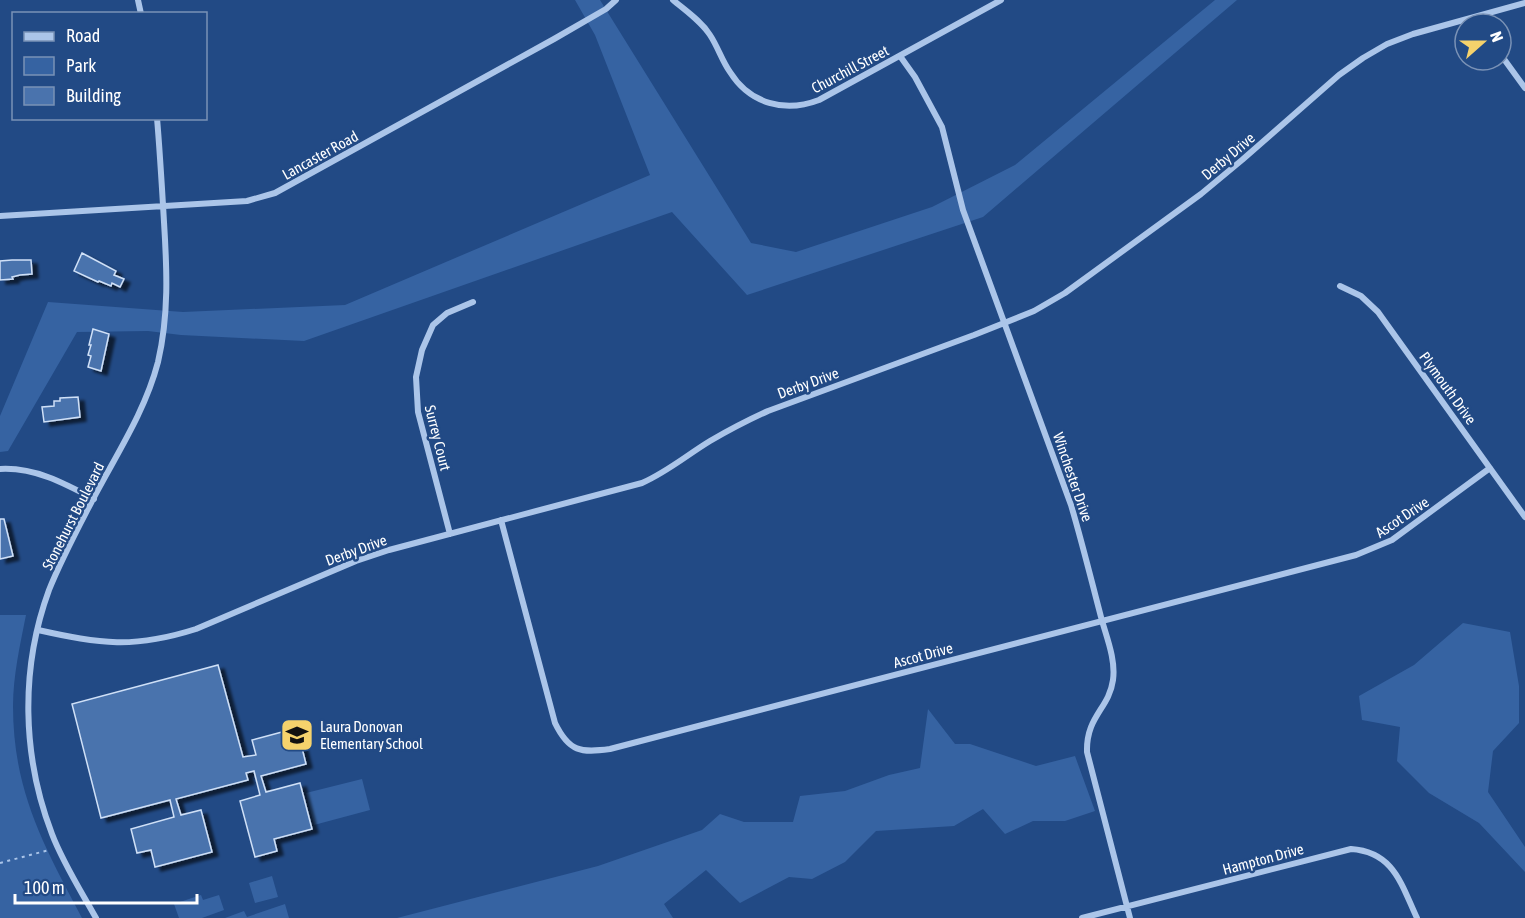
<svg xmlns="http://www.w3.org/2000/svg" width="1525" height="918" font-family="'Asap Condensed',sans-serif">
	<defs>
		<filter id="shadow"><feDropShadow dx="6" dy="4" stdDeviation="1.5" flood-color="#0009"/></filter>
	</defs>
	<rect width="100%" height="100%" fill="#224a85"/>
	<path fill="#3663a2" d="M575,0h25l151,243 45,9 136,-45 83,-42 200,-165h22l-254,217 -236,78 -75,-83 -368,129 -123,-6 -33,-4 -71,1 -69,119 -8,1v-36l48,-114 135,10 162,-7 305,-130 -55,-140z
		M0,615h26c-6,30 -13,61 -13,91 0,85 31,140 69,212h-82z
		M1463,623l47,9 9,54v37l-26,28 -5,41 37,55v25l-46,-49 -50,-30 -32,-32 3,-34 -38,-7 -3,-24 55,-31z
		M928,709l27,35h15l66,22 39,-10 20,55 -30,10h-32l-28,13 -22,-25 -29,17 -78,5 -31,31 -33,17 -23,-2 -49,26 -34,-33 -42,34 9,14h-276l201,-52 104,-36 18,-16 24,8h49l7,-26 45,-5 44,-16 31,-7z
		M362,779l8,31 -56,15 -8,-32z
		M272,876l6,21 -23,6 -6,-20z
		M201,895l2,5 16,-5 5,15 -22,8h-23l-5,-14z
		M285,904l4,14h-64l19,-7 3,6z"/>
	<path fill="#4a73ad" stroke="#cfe0f7" stroke-width="1.5" filter="url(#shadow)" d="M82,253l34,18 -2,4 10,4 -4,8 -8,-4 -1,3 -12,-5 -1,1 -24,-11z
		M12,260h19l1,14 -12,1 -8,2 1,2 -13,1v-19z
		M93,329l16,5 -8,37 -13,-4 3,-11 -3,-1 3,-10h-2z
		M78,397l2,20 -36,5 -2,-15 12,-1v-5h6v-3z
		M0,519h4l9,37 -13,3z
		M218,665l25,92 13,-2 -4,-15 45,-12 9,36 -45,12 5,16 34,-9 12,46 -38,10 3,12 -22,6 -15,-56 20,-6 -6,-24 -8,2 2,7 -72,19 5,16 20,-5 11,42 -57,15 -4,-17 -14,3 -6,-24 43,-12 -4,-17 -69,18 -29,-114z"/>
	<g fill="none" stroke-linecap="round" stroke-linejoin="round">
		<path stroke="#abc5e9" stroke-width="2" stroke-dasharray="3 4.5" stroke-linecap="butt" d="M0,863l49,-13"/>
		<path stroke="#abc5e9" stroke-width="6" d="M138,0l3,14
			M673,0c13,11 28,21 37,35 8,12 12,26 20,37 20,32 55,41 89,28l182,-100
			M1501,55l24,33
			M900,56l15,21 27,50 21,83 108,295c11,37 20,74 30,112 5,19 15,42 12,63 -4,29 -27,36 -26,72l43,166
			M0,216l247,-15 28,-8 279,-154 52,-30 10,-9
			M1340,286l21,10 17,16 147,205
			M0,469c34,-2 64,14 94,30
			M501,520l54,203c14,29 26,30 55,26l746,-194 36,-15 98,-72
			M450,534l-32,-122 -2,-35 6,-27 11,-25 14,-12 26,-11
			M38,630c63,14 95,19 158,-1l160,-68 33,-11 253,-67c25,-11 45,-28 68,-42 19,-11 38,-21 58,-30l206,-76 60,-24 31,-18 136,-99 41,-34 97,-85 24,-17 24,-14 26,-10 112,-31
			M96,918c-15,-27 -33,-55 -44,-84 -30,-78 -32,-165 -3,-244 12,-30 28,-60 43,-89 24,-46 53,-89 66,-139 11,-47 9,-92 6,-140 -2,-34 -4,-69 -7,-104
			M1082,918l269,-69c43,3 50,35 66,69"/>
	</g>
	<defs>
		<g id="school-square" transform="scale(1.725)"><rect x="-9" y="-9" width="18" height="18" rx="4" fill="#f5d26c" stroke="#224a85"/><path d="M0-5L7-2L0 1L-7-2ZM-4 1L0 2.5L4 1V4Q0 6-4 4Z" fill="#111"/></g>
	</defs>
	<g fill-rule="evenodd">
		<use href="#school-square" x="297" y="735"/>
	</g>
	<g text-anchor="middle" dominant-baseline="central" stroke-width="5" stroke-linejoin="round" paint-order="stroke">
		<g font-size="15" fill="#fff" stroke="#224a85">
			<text transform="translate(850 69) rotate(-28)">Churchill Street</text>
			<text transform="translate(320 155) rotate(-29)">Lancaster Road</text>
			<text transform="translate(1228 156) rotate(-40)">Derby Drive</text>
			<text transform="translate(808 383) rotate(-20)">Derby Drive</text>
			<text transform="translate(1448 388) rotate(54)">Plymouth Drive</text>
			<text transform="translate(438 438) rotate(76)">Surrey Court</text>
			<text transform="translate(1073 477) rotate(71)">Winchester Drive</text>
			<text transform="translate(73 516) rotate(-63)">Stonehurst Boulevard</text>
			<text transform="translate(1402 517) rotate(-34)">Ascot Drive</text>
			<text transform="translate(356 550) rotate(-20)">Derby Drive</text>
			<text transform="translate(923 655) rotate(-15)">Ascot Drive</text>
			<text transform="translate(1263 859) rotate(-15)">Hampton Drive</text>
		</g>
		<g font-size="15" fill="#fff" stroke="#224a85" text-anchor="start">
			<text x="320" y="726">Laura Donovan<tspan x="320" dy="17">Elementary School</tspan></text>
		</g>
	</g>
	<rect x="12" y="12" width="195" height="108" fill="#224a85" stroke="#7a92b6" stroke-width="1.5"/>
	<rect x="24" y="32" width="30" height="9" fill="#abc5e9" stroke="#7a92b6" stroke-width="1.5"/>
	<text x="66" y="42" font-size="18" fill="#ffffff">Road</text>
	<rect x="24" y="57" width="30" height="18" fill="#3663a2" stroke="#7a92b6" stroke-width="1.5"/>
	<text x="66" y="72" font-size="18" fill="#ffffff">Park</text>
	<rect x="24" y="87" width="30" height="18" fill="#4a73ad" stroke="#7a92b6" stroke-width="1.5"/>
	<text x="66" y="102" font-size="18" fill="#ffffff">Building</text>
	<g transform="translate(1483 42) rotate(69)"><circle r="28" fill="#224a85" stroke="#7a92b6" stroke-width="1.5"/>
	<path d="M0-4.5L10 22L0 15L-10 22Z" fill="#f5d26c"/>
	<text y="-9" font-size="16" font-weight="bold" text-anchor="middle" fill="#ffffff">N</text>
	</g>
	<path d="M15 894v9h182v-9" fill="none" stroke="#ffffff" stroke-width="3"/>
	<text x="24" y="894" font-size="18" fill="#ffffff" stroke="#224a85" stroke-width="4.5" paint-order="stroke">100 m</text>
</svg>
